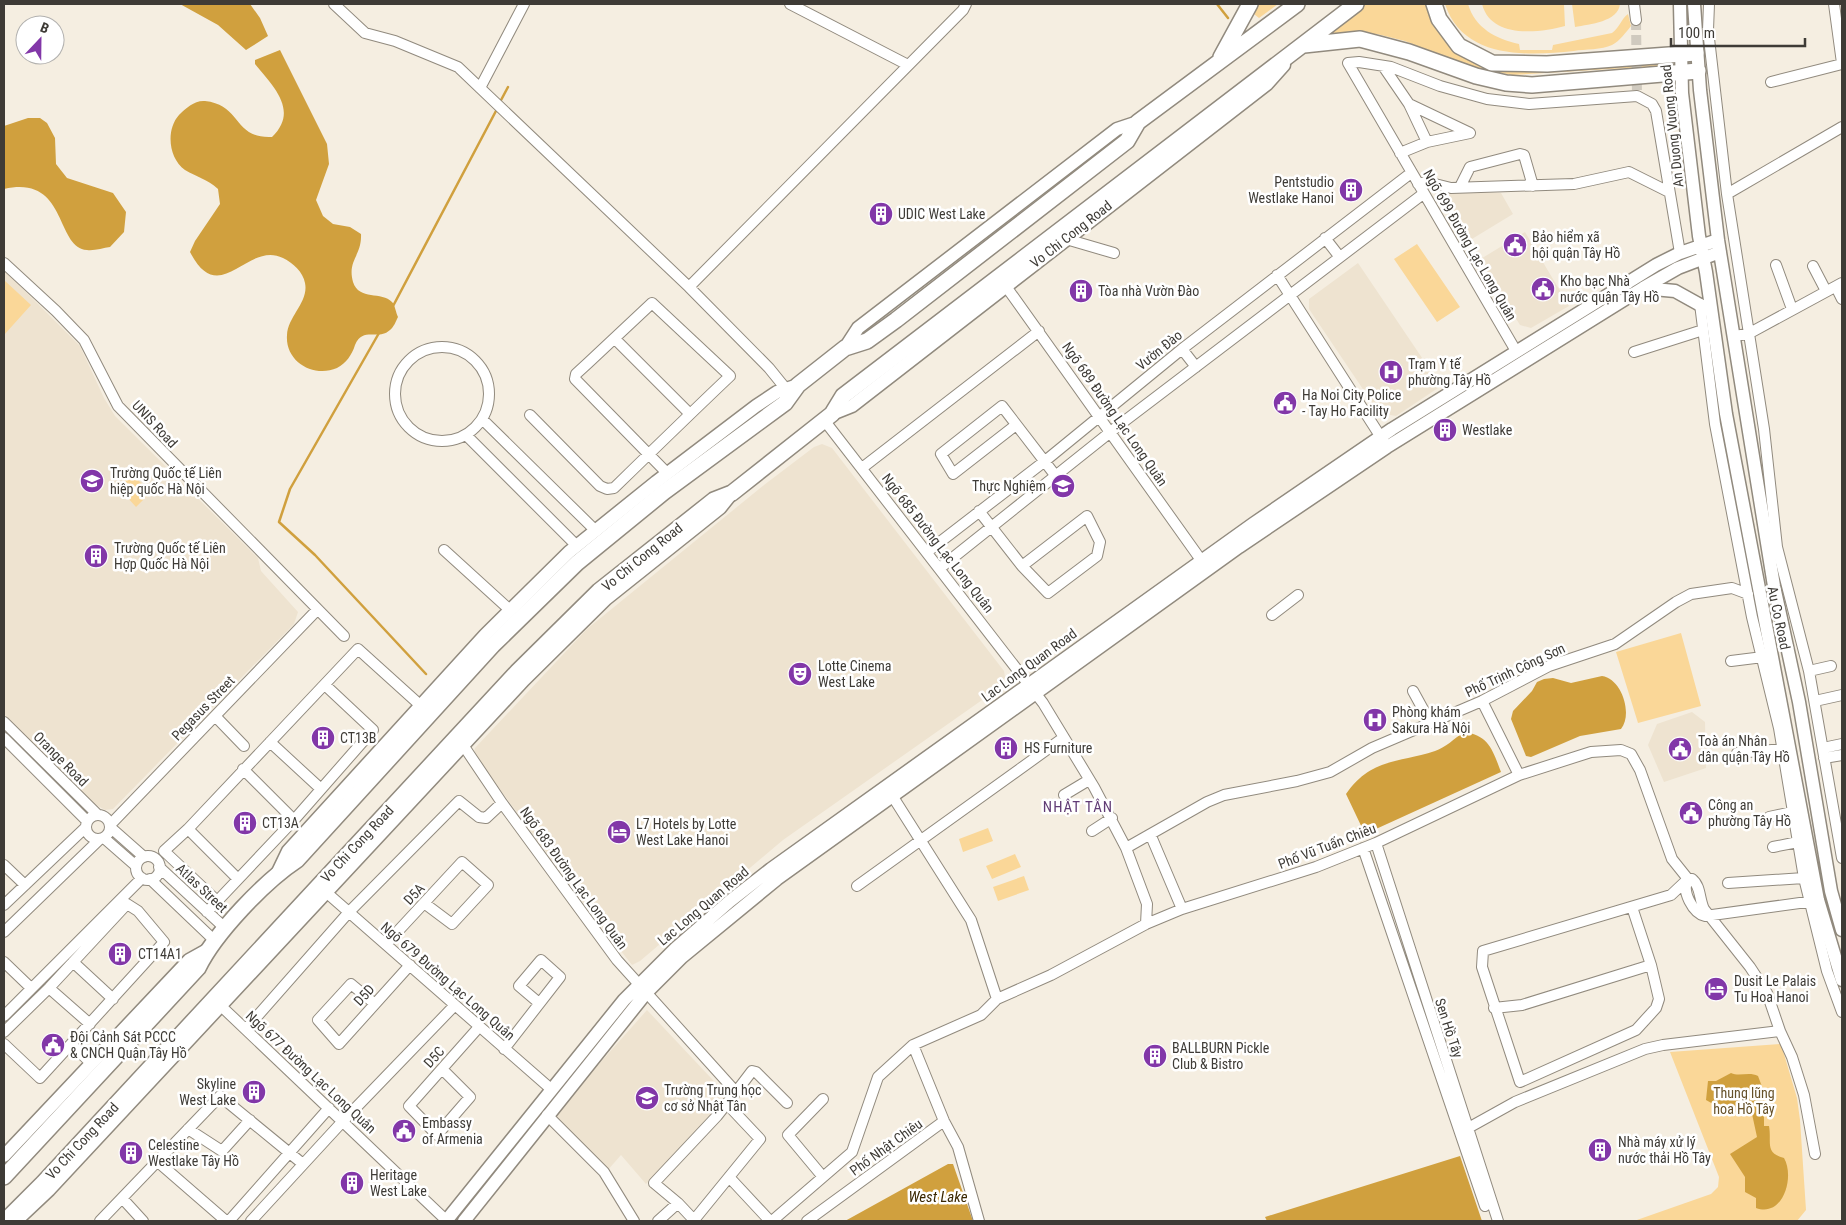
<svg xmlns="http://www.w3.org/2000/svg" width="1846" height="1225" font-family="'Roboto Condensed',sans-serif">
	<rect width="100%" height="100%" fill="#f5eee1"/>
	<path fill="#eee3d0" d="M1435,187l17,4 49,2 12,21 -46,28 -35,-53z
		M1525,232l44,74 -38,22 -11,-3 -41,-65z
		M1358,263l83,123 -45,30 -17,-3 -70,-104v-10z
		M4,270l76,76 24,52 11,18 143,142 3,13 37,41 -4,12 -181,185 -8,1 -12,-7 -89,-89z
		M822,444l10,4 172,223 1,6 -3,9 -219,154 -143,121 -8,4 -44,-56 -114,-155 1,-6 112,-119 177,-144 50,-38z
		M1692,712l13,10 1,46 -42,14 -16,-37 9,-21z
		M647,1010l80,85 -4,7 -77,82 -25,-29 -14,16 -55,-54z"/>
	<path fill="#fad798" d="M1258,4h20l-19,14 -5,-4z
		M1366,4h60c7,29 30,55 60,64 13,4 27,3 41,3 45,0 89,-5 133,-9v4l-148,9 -41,-8 -66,-26 -28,-7 -49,2z
		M1445,4h23c7,24 28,35 51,40l1,6h32l1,-5 59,-12c8,-6 9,-14 16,-19l3,12c-5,6 -11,15 -19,19 -10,5 -27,4 -38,6 -48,5 -111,8 -129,-47z
		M1482,4h82l1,22c-26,7 -74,13 -83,-22z
		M1572,4h48c-2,18 -30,20 -45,23z
		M1417,244l43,63 -23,15 -43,-63z
		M4,280l27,25 -27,30z
		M130,473l21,19 -15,15 -19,-21z
		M1681,633l20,73 -63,17 -22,-71z
		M988,828l5,13 -30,11 -4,-13z
		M1015,854l6,13 -29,12 -6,-13z
		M1024,876l5,14 -31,11 -5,-14z
		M1781,1044l16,54 3,22 6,90 -9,11h-163l77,-27 7,-7 1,-10 -49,-125z"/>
	<path fill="#d0a03e" d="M180,4h70l10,14 8,18 -22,14 -28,-25z
		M280,50l47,94 2,20 -13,36 7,16 10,8 17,3 11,7c1,22 -14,26 -8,48 6,19 29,9 39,20 3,3 4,11 6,15 -2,4 -4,10 -8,13 -12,11 -27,-4 -35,15 -3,10 -9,18 -18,23 -23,10 -52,-6 -50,-33 1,-19 22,-33 18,-52 -2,-11 -12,-20 -22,-25 -36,-18 -63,52 -93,-6l5,-11 25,-37 -2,-15c-11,-10 -21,-12 -33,-19 -17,-12 -19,-41 -6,-55 7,-7 16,-15 26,-14 37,4 28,38 67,36 27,-26 2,-50 -17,-73v-4z
		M28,118h12l7,5 8,15 1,26 11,14 46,15 13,19 -2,20 -14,15c-7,1 -16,4 -23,3 -32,-2 -19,-76 -83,-61v-63z
		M1602,676c20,3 31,38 19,53l-41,7 -49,21 -5,-1 -15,-37 2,-8 19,-20 5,-9 7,-3 9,-1 18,5z
		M1464,732c25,3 29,19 37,40l-136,62 -19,-40c25,-36 52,-31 89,-43 10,-3 20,-13 29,-19z
		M1731,1073c9,4 18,-2 27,3l6,16v34h5c3,16 -5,27 15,32 11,19 -1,60 -28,50v-10l-11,-6v-15l-15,-23 27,-17 -5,-23 -6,-4 -16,4 -9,-2 1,-3 -16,-9 2,-19h8z
		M1460,1156l22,65h-215l-2,-4z
		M948,1164h5l20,57h-128z"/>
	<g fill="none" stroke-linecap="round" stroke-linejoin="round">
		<path stroke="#d0a03e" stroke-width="2.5" d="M1217,4l11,14
			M500,102l8,-15
			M392,308l105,-199
			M379,333l-89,156 -11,33 36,33 111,119"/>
		<path stroke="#d0cabf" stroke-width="10" stroke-dasharray="10 5" stroke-linecap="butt" d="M1636,20l1,76"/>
		<g stroke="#918a7e" stroke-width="12">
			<path id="minor" d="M334,4l31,29 30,8 63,26 231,220 80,81 17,21
				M790,4l118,61
				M1634,4l2,16
				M1709,4l-1,26 19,164 37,235 13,118 32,124 33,187
				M1834,4l8,59
				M1383,66l26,38 18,38 -27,11
				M1771,82l71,-18
				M480,88l44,-84
				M1409,104l61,29 -43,9
				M1418,184l9,-2 24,6 123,-4 55,-12 40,20
				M1460,187l10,-20 50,-13 4,1 9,31
				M1727,194l115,-67
				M1325,238l14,18
				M1066,239l48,14
				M4,263l52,48 28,29 34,66 226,230
				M1776,265l16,44
				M1813,266l13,25
				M1277,275l107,167
				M1005,285l196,275
				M689,287l274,-277 3,-6
				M1836,287l6,12
				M1700,304l15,120 37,193 27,111 25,150 23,93 15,41
				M1734,336l14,-2 94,-51
				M615,339l75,75
				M395 394a47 47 0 1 1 94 0a47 47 0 1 1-94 0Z
				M1182,349l14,18
				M1516,351l-168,-288 11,-1 32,5 49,19 47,13 42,5 108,-8 15,8 4,7 24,142
				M1634,352l69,-22
				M530,415l70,71 7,3 7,-1c39,-38 77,-75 116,-112l-78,-73 -64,60 -12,11 -1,5 92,94
				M482,419l114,112
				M824,420l219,283 51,84 32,61 21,56 -1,20
				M1016,425l-63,49 -12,-20 61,-48 53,69
				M466,435l111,111
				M862,468l177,-137
				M979,511l43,55 26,27 49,-37 3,-14 -13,-26 -65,50
				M444,550l66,60
				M927,552l118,-91 137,-112 229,-176
				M940,568l178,-142 305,-232
				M1272,615l26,-20
				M1731,661l32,-4
				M1809,671l22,-5
				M1413,691l17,31
				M1482,701l37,74
				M1815,701l27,-6
				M215,716l29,30
				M4,722l94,93
				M4,738l83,83
				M270,742l51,47
				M463,745l39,58 115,157 119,132 -19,24 -63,67 24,20
				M1823,748l19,-4
				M1737,753l46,-4
				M1824,758l18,-3
				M243,769l51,51
				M1064,795l25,-15
				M893,797l78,123 26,79
				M86 827a12 12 0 1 1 24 0a12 12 0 1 1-24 0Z
				M1769,817l23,-5
				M110,825l207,-215
				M110,827l34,30
				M188,829l49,49
				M1092,831l20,-13
				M1151,836l31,73
				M104,838l32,28
				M1376,843l122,378
				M1773,847l25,-5
				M1126,848l81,-46 17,-7 73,-14 33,-9 42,-24 110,-47 67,-35 66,-22 61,-42 15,-8 41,-6 16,6
				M1363,848l122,358
				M136 868a12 12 0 1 1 24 0a12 12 0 1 1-24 0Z
				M4,865l21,20
				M159,867l67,62
				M150,879l65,62
				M1688,879h4c9,7 7,20 12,30l46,58 17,26 13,38 12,26 12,38 11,59
				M1688,880c-7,11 5,33 17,36l109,-15
				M1728,883l76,-5
				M857,886l206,-148
				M327,893l224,196
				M217,901l-53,-50 24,-22 170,-180 62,56
				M4,905l82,-78
				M1632,907l19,58 8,34 -3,9 -20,22 -116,52 -38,-115 1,-16 188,-56 17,-16
				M207,912l87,-92 79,-90 -48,-45
				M4,932l96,-93
				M386,944l76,-82 26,23 -36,39 -28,-21
				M4,962l27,26
				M73,962l40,37
				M49,988l41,36
				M375,1004l-24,-20 -33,36 21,24 71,-79
				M221,1006l226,215
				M1494,1008l28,-3 129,-40
				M4,1016l138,-138
				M246,1029l103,-117 110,-111 20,16 7,1 16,-15
				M4,1032l45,-44 78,-84 11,7 26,31 -124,136 -36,-34
				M71,1044l20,19
				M913,1045l31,76 14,26 21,74
				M504,1049l56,-72 -19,-17 -22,26 20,17
				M442,1069l28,28 -33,38 -28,-29 70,-79
				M736,1092l16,-21 4,1 31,31
				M547,1115l57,57 30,49
				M188,1129l34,22 28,-31
				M1461,1132l54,-30 130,-53 18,-4 117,-14
				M158,1162l68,59
				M729,1177l41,44
				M823,1177l-35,-42 35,-36
				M122,1198l21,23
				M100,1221l120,-125 83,68
				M229,1221l100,-113
				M251,1221l92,-100 112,-116
				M658,1221l20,-18 16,17 66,-81 -33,-35
				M772,1221l80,-69 26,-75 35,-32 68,-30 16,-16 54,-24 95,-51 36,-15 134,-42 60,-24 143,-68 72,-23 30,-2 10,4 9,16 32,89 16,20
				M807,1221l137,-100"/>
		</g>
		<g stroke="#918a7e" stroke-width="15">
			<path id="major" d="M1680,4l2,89 17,143 7,36 20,142 92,486 24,80
				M1694,4l6,86 18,150 56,346 25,116 32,189 11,39
				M1643,288l32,3 36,20
				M845,348l13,-20 259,-199 21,-7
				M832,414l20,-8 415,-322 17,-19
				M277,874l11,-23 197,-216 84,-83 87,-70 100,-76 21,-14 21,-7
				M4,1156l185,-196 18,-10
				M16,1221l33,-31 475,-510 82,-81 114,-91 12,-15
				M446,1221l178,-221 52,-52 54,-47 41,-32 482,-345 139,-95 264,-164 24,-12 38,-13
				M464,1221l182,-228 36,-36 95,-78 462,-332 148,-100 256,-159 35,-20 42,-16"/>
		</g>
		<g stroke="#918a7e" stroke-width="18">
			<path id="highway" d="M1434,4l5,15 20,27 33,17 55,1 149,-11
				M1304,45l56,-6 49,13 67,24 30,7 26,2 166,-14
				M1221,57l29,-53
				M4,1177l194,-209c17,-35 67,-87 99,-108l196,-215 84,-82 87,-71 121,-89 13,-18 47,-37 22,-7 29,-21 231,-179 11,-19 159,-118
				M5,1221l38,-38 474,-511 82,-81 115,-91 18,-7 100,-79 11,-18 513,-392"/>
		</g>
		<use href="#minor" stroke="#fff" stroke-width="10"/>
		<use href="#major" stroke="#fff" stroke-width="12"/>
		<use href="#highway" stroke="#fff" stroke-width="15"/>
	</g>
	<defs>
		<g id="building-disc" transform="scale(1.25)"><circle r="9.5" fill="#8237a8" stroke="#fff"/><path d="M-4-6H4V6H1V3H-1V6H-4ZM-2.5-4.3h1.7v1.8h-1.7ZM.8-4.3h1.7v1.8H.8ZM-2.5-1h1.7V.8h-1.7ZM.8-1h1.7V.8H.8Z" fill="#fff"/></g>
		<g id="civic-disc" transform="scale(1.25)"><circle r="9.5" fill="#8237a8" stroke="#fff"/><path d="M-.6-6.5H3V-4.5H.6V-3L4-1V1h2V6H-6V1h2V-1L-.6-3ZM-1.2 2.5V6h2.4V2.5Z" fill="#fff"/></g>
		<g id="hospital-disc" transform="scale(1.25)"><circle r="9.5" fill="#8237a8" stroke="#fff"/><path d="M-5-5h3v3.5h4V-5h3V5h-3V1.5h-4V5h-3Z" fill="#fff"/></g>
		<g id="school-disc" transform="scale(1.25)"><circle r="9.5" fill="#8237a8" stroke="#fff"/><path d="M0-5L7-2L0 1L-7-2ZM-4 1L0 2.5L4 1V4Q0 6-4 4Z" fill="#fff"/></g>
		<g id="theatre-disc" transform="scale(1.25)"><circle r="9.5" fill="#8237a8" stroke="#fff"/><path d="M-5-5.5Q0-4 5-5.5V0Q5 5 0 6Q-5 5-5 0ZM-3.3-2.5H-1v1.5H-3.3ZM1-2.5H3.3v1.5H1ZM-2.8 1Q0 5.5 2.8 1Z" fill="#fff"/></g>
		<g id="hotel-disc" transform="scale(1.25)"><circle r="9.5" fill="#8237a8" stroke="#fff"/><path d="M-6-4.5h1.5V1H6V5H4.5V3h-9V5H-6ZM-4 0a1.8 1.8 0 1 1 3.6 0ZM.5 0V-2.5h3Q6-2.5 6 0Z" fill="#fff"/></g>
	</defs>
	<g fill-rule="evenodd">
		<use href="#building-disc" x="1351" y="190"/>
		<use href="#building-disc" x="881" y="214"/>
		<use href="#civic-disc" x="1515" y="245"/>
		<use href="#civic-disc" x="1543" y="289"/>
		<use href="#building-disc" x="1081" y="291"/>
		<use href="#hospital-disc" x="1391" y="372"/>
		<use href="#civic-disc" x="1285" y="403"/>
		<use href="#building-disc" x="1445" y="430"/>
		<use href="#school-disc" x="92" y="481"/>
		<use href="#school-disc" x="1063" y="486"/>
		<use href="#building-disc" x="96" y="556"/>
		<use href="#theatre-disc" x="800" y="674"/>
		<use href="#hospital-disc" x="1375" y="720"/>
		<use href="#building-disc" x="323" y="738"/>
		<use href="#building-disc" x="1006" y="748"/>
		<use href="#civic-disc" x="1680" y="749"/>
		<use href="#civic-disc" x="1691" y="813"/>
		<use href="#building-disc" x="245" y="823"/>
		<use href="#hotel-disc" x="619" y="832"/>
		<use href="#building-disc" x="120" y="954"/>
		<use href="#hotel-disc" x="1716" y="989"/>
		<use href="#civic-disc" x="53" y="1045"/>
		<use href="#building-disc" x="1155" y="1056"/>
		<use href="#building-disc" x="254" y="1092"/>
		<use href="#school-disc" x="647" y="1098"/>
		<use href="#civic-disc" x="404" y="1131"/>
		<use href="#building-disc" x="1600" y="1150"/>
		<use href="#building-disc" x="131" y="1153"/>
		<use href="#building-disc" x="352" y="1183"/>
	</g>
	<g text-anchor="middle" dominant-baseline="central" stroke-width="5" stroke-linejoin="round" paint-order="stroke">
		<g font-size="14" fill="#3e3b36" stroke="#fff">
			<text transform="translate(1672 126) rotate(-96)">An Duong Vuong Road</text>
			<text transform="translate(1071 234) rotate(-38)">Vo Chi Cong Road</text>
			<text transform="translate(1470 245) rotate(60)">Ngõ 699 Đường Lạc Long Quân</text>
			<text transform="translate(1159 350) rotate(-39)">Vườn Đào</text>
			<text transform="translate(1115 414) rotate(55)">Ngõ 689 Đường Lạc Long Quân</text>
			<text transform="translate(155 424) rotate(47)">UNIS Road</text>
			<text transform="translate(938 543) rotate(52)">Ngõ 685 Đường Lạc Long Quân</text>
			<text transform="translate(642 557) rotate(-39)">Vo Chi Cong Road</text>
			<text transform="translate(1779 618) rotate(78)">Au Co Road</text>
			<text transform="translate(1029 665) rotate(-36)">Lac Long Quan Road</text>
			<text transform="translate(1515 670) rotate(-25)">Phố Trịnh Công Sơn</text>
			<text transform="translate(203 708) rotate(-46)">Pegasus Street</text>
			<text transform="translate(61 759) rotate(45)">Orange Road</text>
			<text transform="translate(357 844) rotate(-47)">Vo Chi Cong Road</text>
			<text transform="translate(1327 846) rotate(-21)">Phố Vũ Tuấn Chiêu</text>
			<text transform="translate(574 878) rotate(54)">Ngõ 683 Đường Lạc Long Quân</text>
			<text transform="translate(202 888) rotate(43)">Atlas Street</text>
			<text transform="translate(414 894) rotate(-47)">D5A</text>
			<text transform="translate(703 906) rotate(-40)">Lac Long Quan Road</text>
			<text transform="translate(448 981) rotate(41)">Ngõ 679 Đường Lạc Long Quân</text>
			<text transform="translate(364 995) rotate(-48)">D5D</text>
			<text transform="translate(1449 1028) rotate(72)">Sen Hồ Tây</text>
			<text transform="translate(434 1057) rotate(-48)">D5C</text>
			<text transform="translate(311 1072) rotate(43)">Ngõ 677 Đường Lạc Long Quân</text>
			<text transform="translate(82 1141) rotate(-47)">Vo Chi Cong Road</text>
			<text transform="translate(886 1147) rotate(-36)">Phố Nhật Chiêu</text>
		</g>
		<g font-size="14" fill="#3e3b36" stroke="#fff" text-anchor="start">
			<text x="1334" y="182" text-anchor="end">Pentstudio<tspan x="1334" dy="16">Westlake Hanoi</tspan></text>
			<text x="898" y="214">UDIC West Lake</text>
			<text x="1532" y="237">Bảo hiểm xã<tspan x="1532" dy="16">hội quận Tây Hồ</tspan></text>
			<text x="1560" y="281">Kho bạc Nhà<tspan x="1560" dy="16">nước quận Tây Hồ</tspan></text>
			<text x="1098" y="291">Tòa nhà Vườn Đào</text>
			<text x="1408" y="364">Trạm Y tế<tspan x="1408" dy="16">phường Tây Hồ</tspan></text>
			<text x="1302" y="395">Ha Noi City Police<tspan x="1302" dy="16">- Tay Ho Facility</tspan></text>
			<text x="1462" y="430">Westlake</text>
			<text x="110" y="473">Trường Quốc tế Liên<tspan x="110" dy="16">hiệp quốc Hà Nội</tspan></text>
			<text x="1046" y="486" text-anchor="end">Thực Nghiệm</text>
			<text x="114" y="548">Trường Quốc tế Liên<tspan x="114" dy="16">Hợp Quốc Hà Nội</tspan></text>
			<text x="818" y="666">Lotte Cinema<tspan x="818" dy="16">West Lake</tspan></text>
			<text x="1392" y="712">Phòng khám<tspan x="1392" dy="16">Sakura Hà Nội</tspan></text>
			<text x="340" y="738">CT13B</text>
			<text x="1698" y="741">Toà án Nhân<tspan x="1698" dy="16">dân quận Tây Hồ</tspan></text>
			<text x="1024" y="748">HS Furniture</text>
			<text x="1708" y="805">Công an<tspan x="1708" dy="16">phường Tây Hồ</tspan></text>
			<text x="262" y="823">CT13A</text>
			<text x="636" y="824">L7 Hotels by Lotte<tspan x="636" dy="16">West Lake Hanoi</tspan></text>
			<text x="138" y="954">CT14A1</text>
			<text x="1734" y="981">Dusit Le Palais<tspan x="1734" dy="16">Tu Hoa Hanoi</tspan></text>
			<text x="70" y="1037">Đội Cảnh Sát PCCC<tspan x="70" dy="16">&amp; CNCH Quận Tây Hồ</tspan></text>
			<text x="1172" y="1048">BALLBURN Pickle<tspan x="1172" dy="16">Club &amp; Bistro</tspan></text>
			<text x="236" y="1084" text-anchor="end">Skyline<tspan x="236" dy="16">West Lake</tspan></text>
			<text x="664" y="1090">Trường Trung học<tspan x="664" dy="16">cơ sở Nhật Tân</tspan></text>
			<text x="422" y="1123">Embassy<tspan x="422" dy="16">of Armenia</tspan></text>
			<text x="1618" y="1142">Nhà máy xử lý<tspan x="1618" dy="16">nước thải Hồ Tây</tspan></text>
			<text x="148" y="1145">Celestine<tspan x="148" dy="16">Westlake Tây Hồ</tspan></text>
			<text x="370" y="1175">Heritage<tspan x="370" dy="16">West Lake</tspan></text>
		</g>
		<g font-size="14" fill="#665129" stroke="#fff">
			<text x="1744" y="1093">Thung lũng<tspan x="1744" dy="16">hoa Hồ Tây</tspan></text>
		</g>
		<g font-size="15" letter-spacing="1" fill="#613c75" stroke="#fff">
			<text x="1078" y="807">NHẬT TÂN</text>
		</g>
		<g font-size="15" font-style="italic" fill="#392600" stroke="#fff">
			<text x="938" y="1197">West Lake</text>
		</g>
	</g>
	<rect width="1846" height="1225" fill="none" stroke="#3e3b36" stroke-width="10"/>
	<g transform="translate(40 40) rotate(22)"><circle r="24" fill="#ffffff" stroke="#b2b1af"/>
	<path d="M0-4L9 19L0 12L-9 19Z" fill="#8237a8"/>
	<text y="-8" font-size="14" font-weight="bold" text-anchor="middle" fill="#3e3b36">B</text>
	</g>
	<path d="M1671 38v8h134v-8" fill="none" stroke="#3e3b36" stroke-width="2.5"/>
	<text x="1678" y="38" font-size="15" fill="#3e3b36" stroke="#ffffff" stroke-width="4" paint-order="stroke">100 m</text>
</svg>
